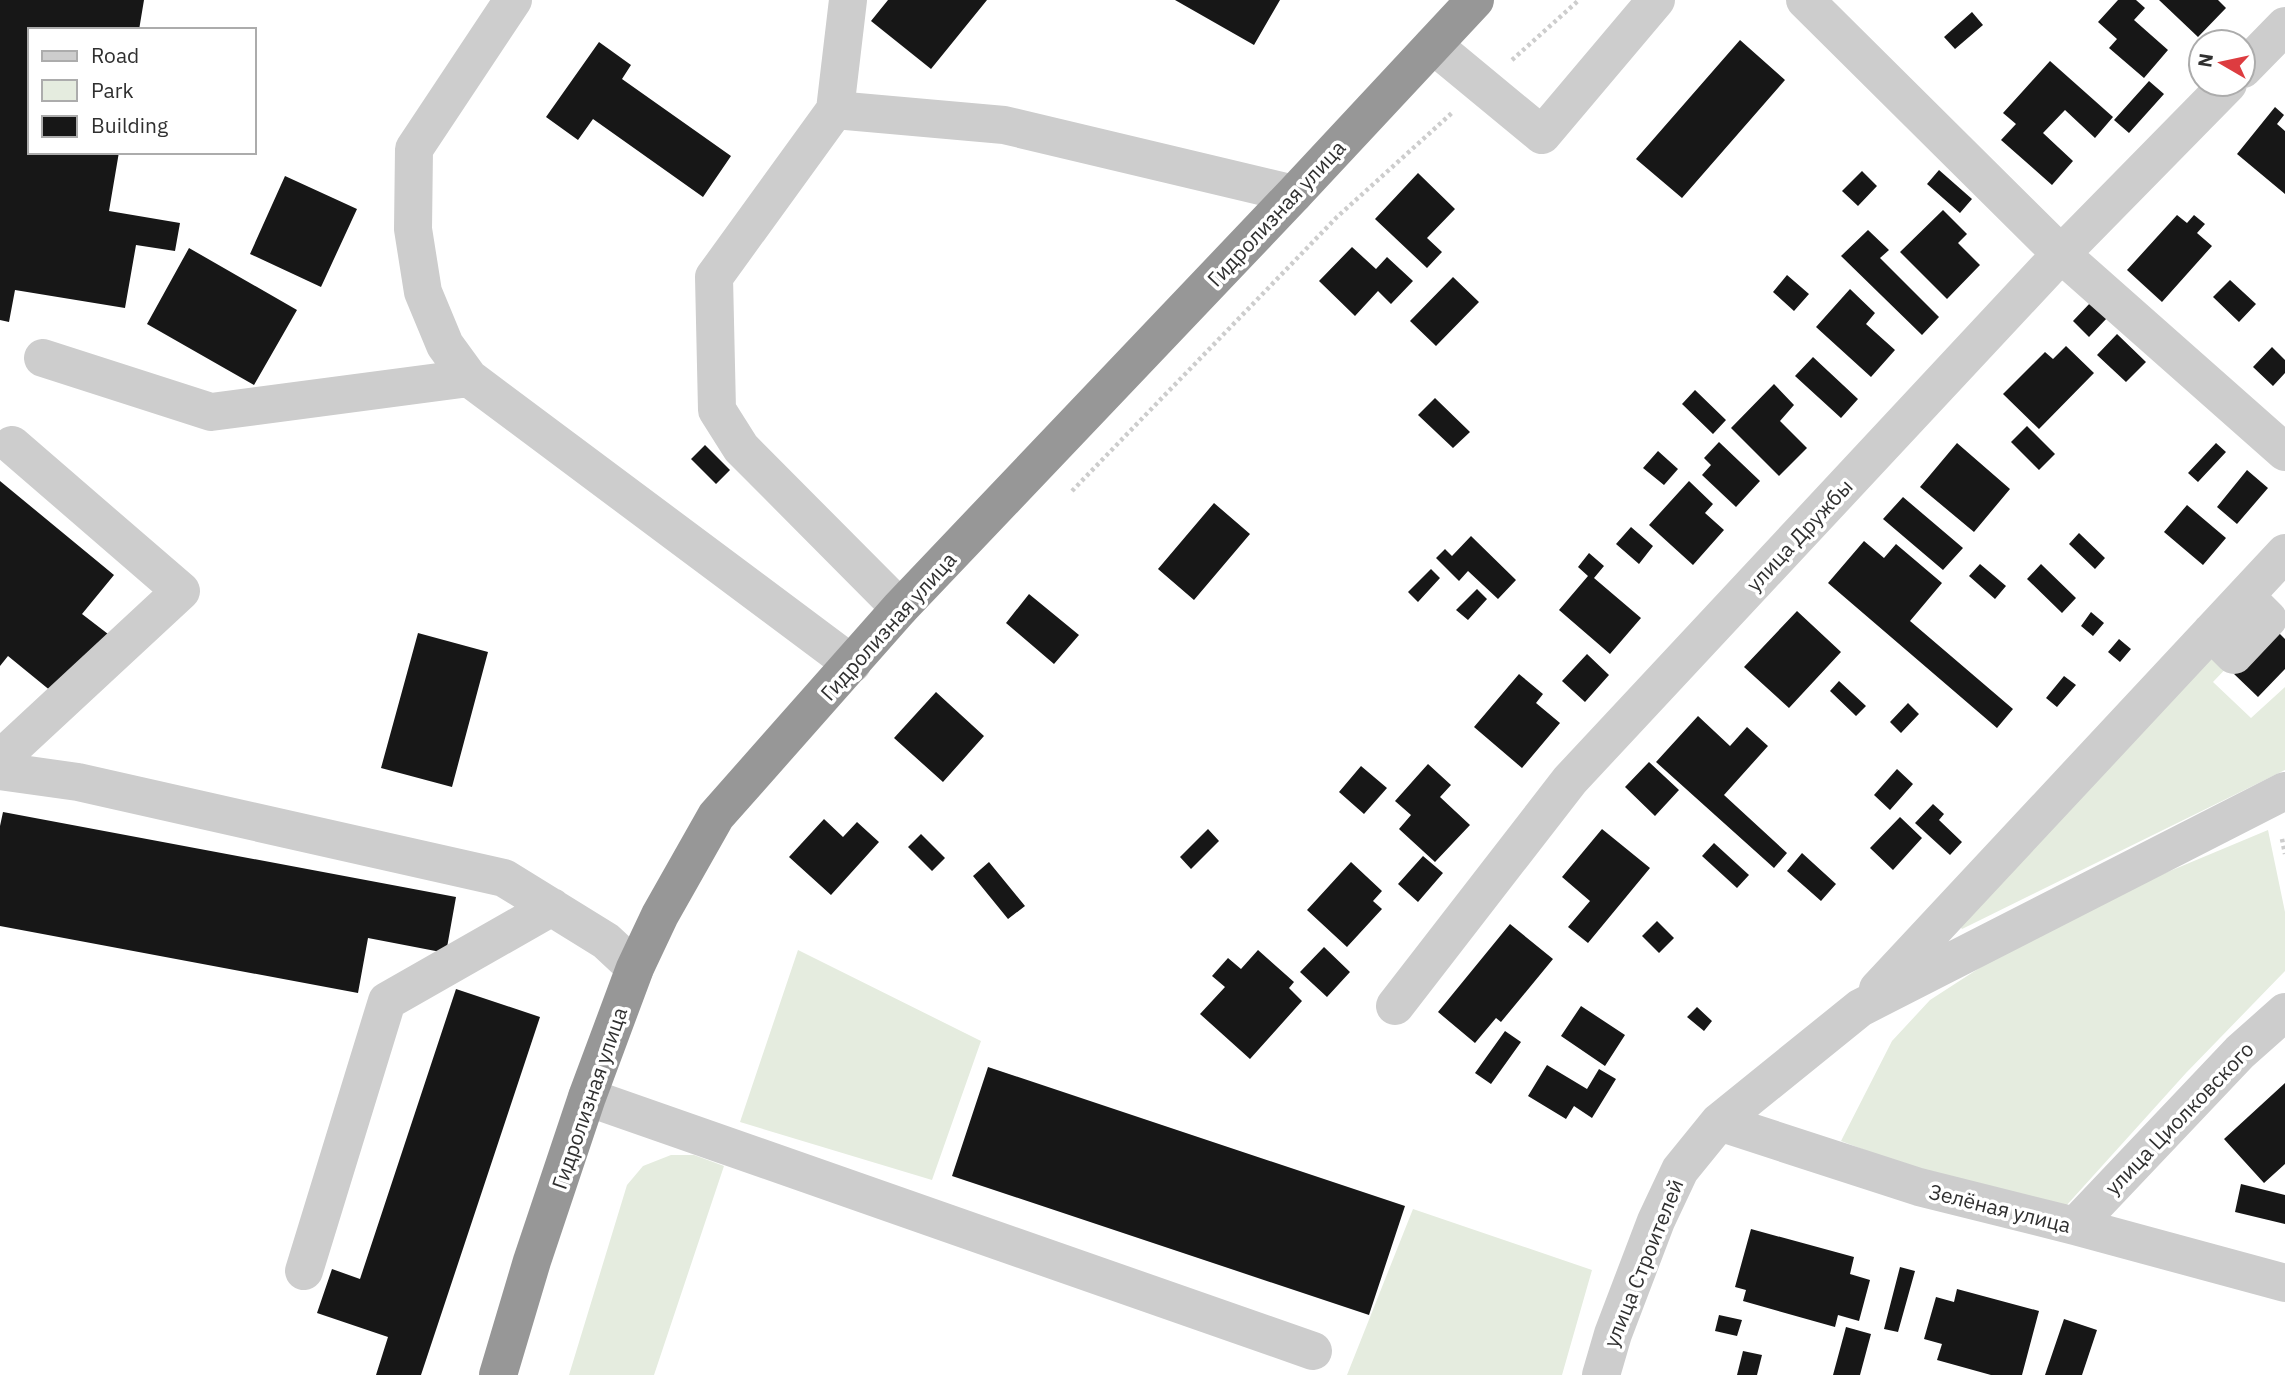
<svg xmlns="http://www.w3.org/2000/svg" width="2285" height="1375" font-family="'IBM Plex Sans',sans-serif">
	<rect width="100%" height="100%" fill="#fff"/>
	<path fill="#e5ecdf" d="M2214,642l19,19 -20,21 38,36 34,-31v83l-323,159 -11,-13z
		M2268,830l17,82v59l-99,102 -121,134 -142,-35 -82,-31 51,-100 38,-41 102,-66 83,-40z
		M798,950l183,91 -49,139 -192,-58z
		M671,1155h23l30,11 -70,209h-85l58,-190 16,-19z
		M1413,1209l179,61 -30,105h-215z"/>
	<path fill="#171717" d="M0,0h144l-5,30h-109v122h89l-10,59 71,12 -5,28 -39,-6 -11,63 -110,-18 -6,32 -9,-2z
		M888,0h99l-56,69 -60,-48z
		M1175,0h105l-26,45z
		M2118,0h18l9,8 -11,12 34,30 -24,28 -35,-30 8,-9 -19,-17z
		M2159,0h59l8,8 -28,29z
		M1972,12l11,13 -28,24 -11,-12z
		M1740,40l45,40 -103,118 -46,-39z
		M599,42l32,23 -9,14 109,77 -28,41 -110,-78 -15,21 -32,-23z
		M2050,61l63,56 -18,21 -30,-28 -22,23 30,28 -21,24 -51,-45 15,-16 -13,-11z
		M2149,81l15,13 -35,39 -15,-13z
		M2275,107l9,8 -7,9 8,7v63l-48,-40z
		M1939,170l33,29 -12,14 -33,-29z
		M1862,171l15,15 -19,20 -16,-15z
		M1418,173l37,36 -28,29 15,14 -15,16 -52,-49z
		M285,176l72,33 -36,78 -71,-33z
		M1943,210l24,24 -9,9 22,22 -33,34 -47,-47z
		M2177,215l10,8 7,-8 11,9 -8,9 15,13 -50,56 -35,-32z
		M1868,230l21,20 -9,8 59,59 -17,18 -81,-79z
		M1352,247l24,22 11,-12 26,24 -22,23 -13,-13 -23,25 -36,-35z
		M189,248l108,62 -43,75 -107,-61z
		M1787,275l22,19 -15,17 -21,-19z
		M1453,277l26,25 -43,44 -26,-25z
		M2230,280l26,24 -17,18 -26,-25z
		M1850,289l25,24 -9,11 29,26 -24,27 -55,-50z
		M2091,302l16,16 -18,19 -16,-16z
		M2117,334l29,28 -20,20 -29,-27z
		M2066,346l28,27 -55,56 -36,-35 42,-42 8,7z
		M2272,347l13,13v13l-12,13 -20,-19z
		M1813,357l45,42 -17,19 -46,-42z
		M1774,384l20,21 -14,16 27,27 -28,28 -48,-48z
		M1695,390l31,30 -13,14 -31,-30z
		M1435,398l35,34 -17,16 -35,-33z
		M2027,426l28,28 -16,16 -28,-28z
		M1719,442l41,39 -24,26 -34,-32 9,-10 -7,-7z
		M1957,443l53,46 -36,43 -54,-45z
		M2216,443l10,9 -28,30 -10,-9z
		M705,445l25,25 -14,14 -25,-25z
		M1658,451l20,18 -14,16 -21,-17z
		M2247,470l21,18 -31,36 -20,-17z
		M0,481l114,94 -32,39 26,20 -51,62 -49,-40 -8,10z
		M1689,481l24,23 -8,9 19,17 -31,35 -44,-40z
		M1903,497l60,51 -20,22 -60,-51z
		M1214,503l36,31 -56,66 -36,-31z
		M2187,505l39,33 -23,27 -39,-33z
		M1631,527l22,19 -14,18 -23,-20z
		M2079,533l26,25 -10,11 -26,-25z
		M1471,536l45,44 -18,19 -30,-28 -9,10 -23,-23 9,-9 7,7z
		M1864,541l20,17 12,-14 46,39 -32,38 103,88 -16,19 -169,-145z
		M1589,553l15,13 -10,12 47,40 -31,36 -51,-44 29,-34 -10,-9z
		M1980,564l26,22 -11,13 -26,-23z
		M2041,564l35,34 -14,15 -35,-34z
		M1431,569l9,9 -22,24 -10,-10z
		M1477,589l10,10 -19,21 -12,-10z
		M1029,594l50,41 -25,29 -48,-41z
		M1797,611l44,41 -52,56 -45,-41z
		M2091,612l13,11 -11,13 -12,-10z
		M2275,629l10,10v30l-27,28 -25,-24z
		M418,633l70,19 -36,135 -71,-19z
		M2119,639l12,10 -11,13 -12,-10z
		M1587,654l22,21 -24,27 -23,-21z
		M1519,674l24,20 -7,9 24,20 -38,45 -48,-41z
		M2064,676l12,9 -19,22 -11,-9z
		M1839,681l27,25 -10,10 -26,-25z
		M936,692l48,44 -41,46 -49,-44z
		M1908,703l11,11 -18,19 -11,-11z
		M1698,716l32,30 17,-19 21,19 -44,49 63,58 -13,15 -118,-106z
		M1649,762l30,28 -24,26 -30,-29z
		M1428,764l23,21 -11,12 30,28 -35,37 -36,-33 12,-14 -16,-14z
		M1361,766l26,22 -23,26 -25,-22z
		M1897,769l16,15 -23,26 -16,-15z
		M1933,804l11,10 -5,6 23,22 -12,13 -35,-32z
		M3,812l453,85 -10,56 -78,-15 -10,55 -358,-67v-100z
		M1900,817l22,21 -29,32 -23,-22z
		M824,819l19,18 14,-15 22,20 -48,53 -42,-38z
		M1208,829l11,12 -28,28 -11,-12z
		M1602,829l48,39 -62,75 -20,-16 22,-26 -28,-24z
		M921,834l24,24 -13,13 -24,-24z
		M1714,843l35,32 -12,13 -35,-32z
		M1802,853l34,31 -15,17 -34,-30z
		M1423,856l20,17 -25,29 -20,-18z
		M989,862l36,44 -17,13 -35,-43z
		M1351,862l31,29 -9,10 9,8 -35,38 -40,-37z
		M1657,921l17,17 -15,15 -17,-17z
		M1510,924l43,35 -52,63 -5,-4 -21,25 -37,-31z
		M1324,947l26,25 -23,25 -27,-25z
		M1258,950l36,32 -5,6 13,13 -52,58 -50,-45 25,-27 -13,-11 16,-18 13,11z
		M456,989l84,28 -119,358h-45l12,-38 -71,-24 15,-44 28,10z
		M1581,1006l44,29 -20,31 -44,-30z
		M1697,1007l15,14 -8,10 -17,-14z
		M1505,1031l16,11 -30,42 -16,-11z
		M1547,1065l40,24 12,-20 17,10 -24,39 -18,-12 -8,13 -38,-23z
		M988,1067l417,139 -36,109 -417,-139z
		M2285,1083v81l-21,19 -40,-44z
		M2241,1184l44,11v29l-50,-12z
		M1751,1229l103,28 -4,17 20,6 -11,41 -21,-6 -3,12 -92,-26 3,-11 -11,-3z
		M1900,1267l15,4 -17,61 -14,-3z
		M1957,1289l82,22 -17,64h-31l-54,-15 5,-16 -18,-5 12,-42 18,5z
		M1719,1315l23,5 -5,16 -22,-5z
		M2064,1319l33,11 -15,45h-37z
		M1846,1327l25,7 -11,41h-27z
		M1743,1351l19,4 -5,20h-20z"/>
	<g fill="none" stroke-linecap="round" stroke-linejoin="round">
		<path stroke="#cdcdcd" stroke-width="4.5" stroke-dasharray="3.5 3.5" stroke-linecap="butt" d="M1512,60l67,-60
			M1072,491l265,-274 116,-105
			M2282,839l3,15"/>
		<path stroke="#cdcdcd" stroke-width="38" d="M513,0l-99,149 -1,80 10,63 22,53 24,33 383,286
			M1805,0l256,254 224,198
			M1433,45l109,90 114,-135
			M2243,69l42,-43
			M835,110l13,-110
			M43,358l168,54 258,-34
			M900,608l-159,-160 -24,-38 -3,-133 121,-167 169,15 290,69
			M2211,632l23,23 34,-36 -23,-23
			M0,759l181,-168 -169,-146
			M0,771l78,11 426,96 102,63 29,27
			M1878,989l407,-436
			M1395,1006l175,-226 491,-526 167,-170
			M587,1097l726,254
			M1719,1122l200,65 156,39 210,57
			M2075,1226l165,-174 45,-40
			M304,1271l83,-270 165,-94
			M1601,1375l12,-41 43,-113 24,-51 39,-48 141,-114 425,-217"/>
		<path stroke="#979797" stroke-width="38" d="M498,1375l34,-114 55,-164 48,-129 25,-53 56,-99 184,-208 394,-414 181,-194"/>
	</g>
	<g text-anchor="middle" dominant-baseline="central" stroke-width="7" stroke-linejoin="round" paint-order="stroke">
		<g font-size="21" fill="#303030" stroke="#fff">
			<text transform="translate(1276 213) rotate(-47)">Гидролизная улица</text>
			<text transform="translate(1799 535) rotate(-47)">улица Дружбы</text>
			<text transform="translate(888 626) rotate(-48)">Гидролизная улица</text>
			<text transform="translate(589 1098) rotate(-71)">Гидролизная улица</text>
			<text transform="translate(2179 1118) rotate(-46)">улица Циолковского</text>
			<text transform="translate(2000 1208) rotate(14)">Зелёная улица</text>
			<text transform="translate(1643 1263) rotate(-68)">улица Строителей</text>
		</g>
	</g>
	<rect x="28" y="28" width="228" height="126" fill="#ffffff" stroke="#acacac" stroke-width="2"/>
	<rect x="42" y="51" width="35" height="10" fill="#cdcdcd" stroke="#acacac" stroke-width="2"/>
	<text x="91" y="63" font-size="21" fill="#303030">Road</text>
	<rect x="42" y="80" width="35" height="21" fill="#e5ecdf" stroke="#acacac" stroke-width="2"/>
	<text x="91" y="98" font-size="21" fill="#303030">Park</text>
	<rect x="42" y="116" width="35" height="21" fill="#171717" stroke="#acacac" stroke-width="2"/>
	<text x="91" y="133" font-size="21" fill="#303030">Building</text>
	<g transform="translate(2222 63) rotate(279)"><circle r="33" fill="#ffffff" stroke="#acacac" stroke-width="2"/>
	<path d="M0-5L12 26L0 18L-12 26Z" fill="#dd3c40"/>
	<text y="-10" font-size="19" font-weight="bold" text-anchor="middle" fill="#303030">N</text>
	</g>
</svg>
